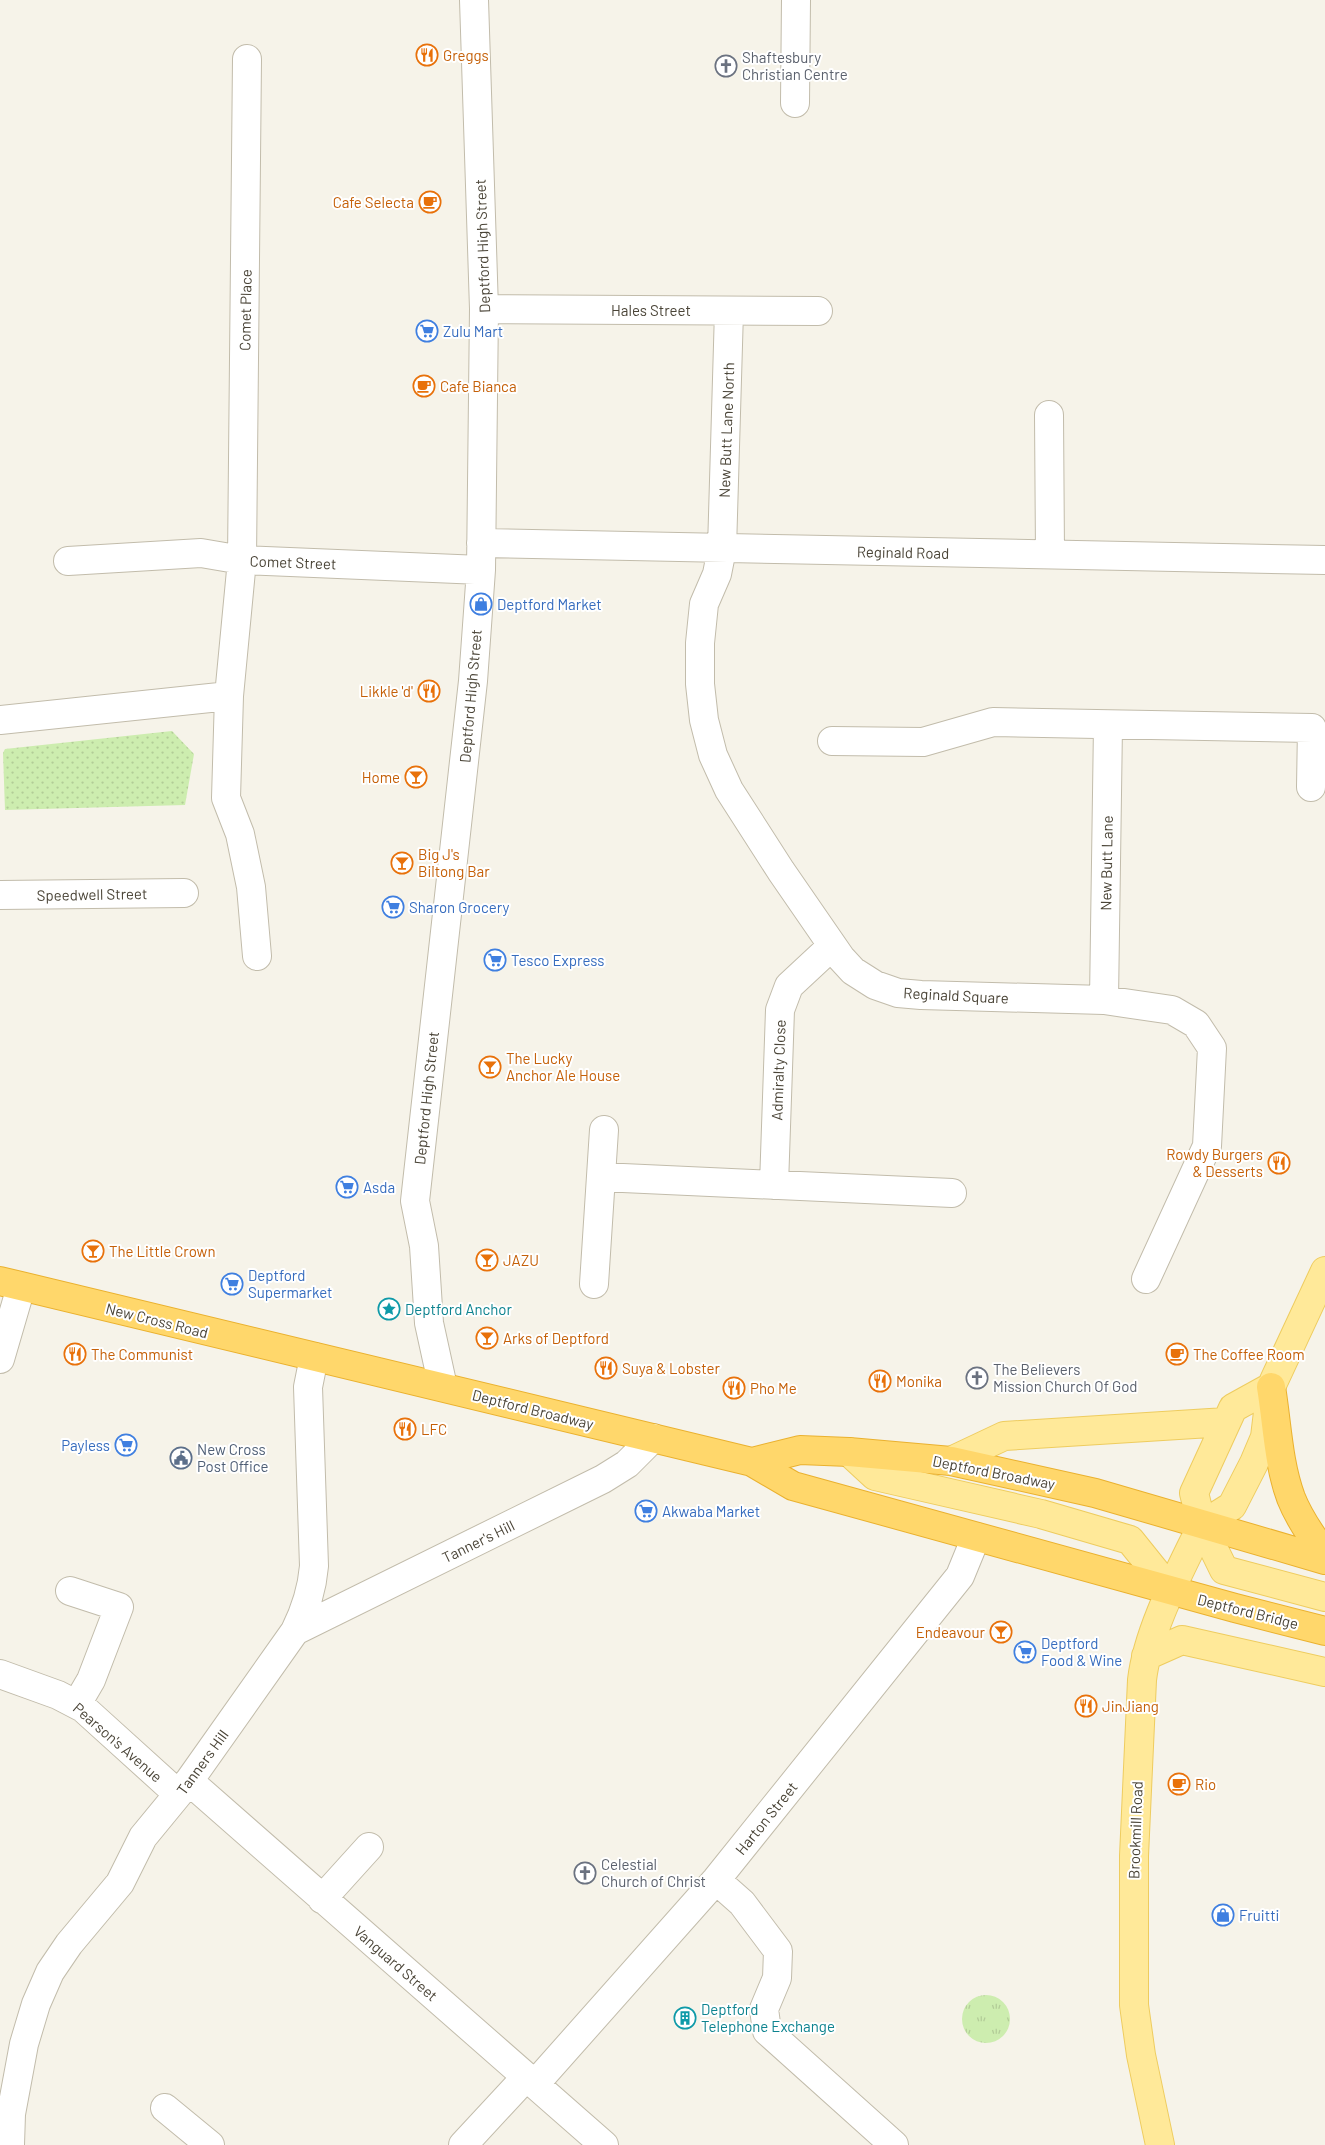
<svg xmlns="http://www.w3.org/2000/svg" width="1325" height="2145" font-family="Barlow,sans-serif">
	<defs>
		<pattern id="grass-dots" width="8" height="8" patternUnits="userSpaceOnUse" patternTransform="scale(1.25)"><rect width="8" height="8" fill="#cdedaf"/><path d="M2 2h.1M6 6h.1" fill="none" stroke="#b2cc97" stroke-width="1.8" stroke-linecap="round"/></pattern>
		<pattern id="park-tufts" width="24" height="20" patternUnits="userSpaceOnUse" patternTransform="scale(1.25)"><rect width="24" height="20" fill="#cdedaf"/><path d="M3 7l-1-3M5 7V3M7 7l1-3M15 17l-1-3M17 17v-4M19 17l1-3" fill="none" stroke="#b2cc97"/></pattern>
	</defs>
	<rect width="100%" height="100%" fill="#f6f3e9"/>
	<path fill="url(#grass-dots)" d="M172,731l22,23 -9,51 -180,5 -2,-57 2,-4z"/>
	<path fill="url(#park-tufts)" d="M962 2019a24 24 0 1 1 48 0a24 24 0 1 1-48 0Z"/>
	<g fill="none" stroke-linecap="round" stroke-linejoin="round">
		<g stroke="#c2bcab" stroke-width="30">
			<path id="minor" d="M795,103l1,-103
				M484,309l334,2
				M729,311l-7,238 -5,25 -13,30 -4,39v41l4,36 9,35 16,35 52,81 60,87 12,13 22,14 23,8 23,2 183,5 68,10 24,14 16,24 -5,98 -61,133
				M1049,415l1,139
				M481,543l844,17
				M68,561l133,-8 41,7 239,10
				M229,696l-3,102 14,36 11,53 6,69
				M0,720l229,-24 13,-136 5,-501
				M832,741l91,1 70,-20 319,6 -1,59
				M0,895l184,-2
				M1104,1000l4,-275
				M601,1177l351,16
				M774,1185l6,-175 9,-24 43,-40
				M594,1284l10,-154
				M0,1359l21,-72
				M443,1387l-14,-64 -5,-77 -9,-45 58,-520 8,-111 3,-261 -10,-309
				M70,1591l49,16 -28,73 -14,24
				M295,1631l308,-152 24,-15 26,-26
				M0,1674l58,21 25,13 95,86
				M189,1781l415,364
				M716,1880l26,23 36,48 -1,27 -13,31 3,22 127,114
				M322,1899l47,-52
				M535,2084l181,-204 244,-304 16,-39
				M165,2108l45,37
				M10,2145l1,-31 13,-70 12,-40 14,-32 19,-28 51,-61 23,-46 46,-56 106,-150c11,-22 17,-41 19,-65l-6,-179 6,-30
				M463,2145l63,-68"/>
		</g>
		<g stroke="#eecc5f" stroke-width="30">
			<path id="major" d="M1271,1387l-38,21 -39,85 8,32 22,45 101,27
				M849,1452l26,24 166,38 89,26 41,51
				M951,1461l53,-25 222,-14
				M1202,1525l30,-19 22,-43 11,-26 6,-50 54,-116
				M1146,1656l36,-16 143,32
				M1160,2145l-19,-90 -7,-50v-149l8,-176c6,-51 38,-109 60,-155"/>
		</g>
		<g stroke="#eab12f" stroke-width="30">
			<path id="highway" d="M0,1281l752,181 41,24 442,122 90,23
				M1271,1387c6,36 7,76 20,111 8,20 21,39 34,56
				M752,1462l48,-12 49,2 102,9 144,32 230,67"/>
		</g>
		<use href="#minor" stroke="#fff" stroke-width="28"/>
		<use href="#major" stroke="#ffe999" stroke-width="28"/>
		<use href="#highway" stroke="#ffd76b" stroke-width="28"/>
	</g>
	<defs>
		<g id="restaurant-ring" transform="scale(1.125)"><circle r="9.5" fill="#fff" stroke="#e8710a" stroke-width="1.5"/><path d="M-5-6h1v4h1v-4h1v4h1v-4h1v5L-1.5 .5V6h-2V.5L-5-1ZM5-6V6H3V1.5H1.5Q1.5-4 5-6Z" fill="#e8710a"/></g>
		<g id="church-ring" transform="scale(1.125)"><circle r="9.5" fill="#fff" stroke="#6b7280" stroke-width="1.5"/><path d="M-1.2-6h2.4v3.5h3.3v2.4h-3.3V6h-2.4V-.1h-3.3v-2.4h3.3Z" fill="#6b7280"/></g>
		<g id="cafe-ring" transform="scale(1.125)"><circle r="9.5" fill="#fff" stroke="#e8710a" stroke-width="1.5"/><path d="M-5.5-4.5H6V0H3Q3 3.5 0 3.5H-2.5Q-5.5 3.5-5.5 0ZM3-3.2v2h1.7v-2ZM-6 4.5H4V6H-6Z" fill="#e8710a"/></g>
		<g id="supermarket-ring" transform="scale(1.125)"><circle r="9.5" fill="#fff" stroke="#3f7fe0" stroke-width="1.5"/><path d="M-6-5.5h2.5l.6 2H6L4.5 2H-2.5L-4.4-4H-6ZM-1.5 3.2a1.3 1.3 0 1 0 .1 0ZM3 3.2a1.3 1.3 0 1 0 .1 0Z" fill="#3f7fe0"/></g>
		<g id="shop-ring" transform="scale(1.125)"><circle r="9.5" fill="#fff" stroke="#3f7fe0" stroke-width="1.5"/><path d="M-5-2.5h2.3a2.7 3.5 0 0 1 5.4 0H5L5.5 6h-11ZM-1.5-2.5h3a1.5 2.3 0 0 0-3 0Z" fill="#3f7fe0"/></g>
		<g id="bar-ring" transform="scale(1.125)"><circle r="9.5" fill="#fff" stroke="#e8710a" stroke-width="1.5"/><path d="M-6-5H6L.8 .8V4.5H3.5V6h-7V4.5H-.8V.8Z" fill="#e8710a"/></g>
		<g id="sight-ring" transform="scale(1.125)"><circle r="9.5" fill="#fff" stroke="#0f9aa8" stroke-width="1.5"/><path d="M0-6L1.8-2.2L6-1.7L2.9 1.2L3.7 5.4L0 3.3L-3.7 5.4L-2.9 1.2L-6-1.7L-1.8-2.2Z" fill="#0f9aa8"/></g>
		<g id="civic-ring" transform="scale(1.125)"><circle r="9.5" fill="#fff" stroke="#5c6f8a" stroke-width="1.5"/><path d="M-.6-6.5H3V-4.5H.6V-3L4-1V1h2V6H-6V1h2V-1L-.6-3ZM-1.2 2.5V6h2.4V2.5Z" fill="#5c6f8a"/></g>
		<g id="building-ring" transform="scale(1.125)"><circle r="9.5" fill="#fff" stroke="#0f9aa8" stroke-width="1.5"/><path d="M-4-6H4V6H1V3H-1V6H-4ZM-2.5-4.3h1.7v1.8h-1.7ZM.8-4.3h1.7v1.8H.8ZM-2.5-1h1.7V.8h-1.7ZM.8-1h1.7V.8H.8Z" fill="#0f9aa8"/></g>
	</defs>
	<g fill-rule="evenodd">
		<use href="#restaurant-ring" x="427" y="55"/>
		<use href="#church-ring" x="726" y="66"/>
		<use href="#cafe-ring" x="430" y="202"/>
		<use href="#supermarket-ring" x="427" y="331"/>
		<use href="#cafe-ring" x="424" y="386"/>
		<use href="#shop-ring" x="481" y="604"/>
		<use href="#restaurant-ring" x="429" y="691"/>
		<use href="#bar-ring" x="416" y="777"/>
		<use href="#bar-ring" x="402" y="863"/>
		<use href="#supermarket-ring" x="393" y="907"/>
		<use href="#supermarket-ring" x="495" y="960"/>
		<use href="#bar-ring" x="490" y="1067"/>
		<use href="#restaurant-ring" x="1279" y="1163"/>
		<use href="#supermarket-ring" x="347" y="1187"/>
		<use href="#bar-ring" x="93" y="1251"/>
		<use href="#bar-ring" x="487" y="1260"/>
		<use href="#supermarket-ring" x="232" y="1284"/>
		<use href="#sight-ring" x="389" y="1309"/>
		<use href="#bar-ring" x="487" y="1338"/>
		<use href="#restaurant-ring" x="75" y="1354"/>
		<use href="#cafe-ring" x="1177" y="1354"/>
		<use href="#restaurant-ring" x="606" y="1368"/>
		<use href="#church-ring" x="977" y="1378"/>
		<use href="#restaurant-ring" x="880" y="1381"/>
		<use href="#restaurant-ring" x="734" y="1388"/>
		<use href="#restaurant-ring" x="405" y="1429"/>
		<use href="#supermarket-ring" x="126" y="1445"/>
		<use href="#civic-ring" x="181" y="1458"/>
		<use href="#supermarket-ring" x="646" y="1511"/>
		<use href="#bar-ring" x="1001" y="1632"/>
		<use href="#supermarket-ring" x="1025" y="1652"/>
		<use href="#restaurant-ring" x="1086" y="1706"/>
		<use href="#cafe-ring" x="1179" y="1784"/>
		<use href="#church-ring" x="585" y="1873"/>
		<use href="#shop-ring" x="1223" y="1915"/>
		<use href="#building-ring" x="685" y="2018"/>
	</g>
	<g text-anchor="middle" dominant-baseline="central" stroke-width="4" stroke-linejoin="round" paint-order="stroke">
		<g font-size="15" fill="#c56008" stroke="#fff" text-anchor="start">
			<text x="443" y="55">Greggs</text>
			<text x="414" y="202" text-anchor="end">Cafe Selecta</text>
			<text x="440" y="386">Cafe Bianca</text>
			<text x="413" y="691" text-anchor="end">Likkle 'd'</text>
			<text x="400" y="777" text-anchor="end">Home</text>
			<text x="418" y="854">Big J's<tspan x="418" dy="17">Biltong Bar</tspan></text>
			<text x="506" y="1058">The Lucky<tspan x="506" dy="17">Anchor Ale House</tspan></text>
			<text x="1263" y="1154" text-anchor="end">Rowdy Burgers<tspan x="1263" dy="17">&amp; Desserts</tspan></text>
			<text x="109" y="1251">The Little Crown</text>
			<text x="503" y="1260">JAZU</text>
			<text x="503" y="1338">Arks of Deptford</text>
			<text x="91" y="1354">The Communist</text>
			<text x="1193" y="1354">The Coffee Room</text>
			<text x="622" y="1368">Suya &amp; Lobster</text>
			<text x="896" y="1381">Monika</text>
			<text x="750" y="1388">Pho Me</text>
			<text x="421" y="1429">LFC</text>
			<text x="985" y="1632" text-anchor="end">Endeavour</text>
			<text x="1102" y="1706">JinJiang</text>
			<text x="1195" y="1784">Rio</text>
		</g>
		<g font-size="15" fill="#5b616d" stroke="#fff" text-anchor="start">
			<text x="742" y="57">Shaftesbury<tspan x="742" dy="17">Christian Centre</tspan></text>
			<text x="993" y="1369">The Believers<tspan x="993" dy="17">Mission Church Of God</tspan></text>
			<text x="601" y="1864">Celestial<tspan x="601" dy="17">Church of Christ</tspan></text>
		</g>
		<g font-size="15" fill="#4a4437" stroke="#fff">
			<text transform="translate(482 246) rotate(-92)">Deptford High Street</text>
			<text transform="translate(245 310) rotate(-89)">Comet Place</text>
			<text x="651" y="310">Hales Street</text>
			<text transform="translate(726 430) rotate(-88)">New Butt Lane North</text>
			<text transform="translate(903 552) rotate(1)">Reginald Road</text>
			<text transform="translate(293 562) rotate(2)">Comet Street</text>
			<text transform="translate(470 696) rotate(-85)">Deptford High Street</text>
			<text transform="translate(1106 863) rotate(-89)">New Butt Lane</text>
			<text transform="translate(92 894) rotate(-1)">Speedwell Street</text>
			<text transform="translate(956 995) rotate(3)">Reginald Square</text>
			<text transform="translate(778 1070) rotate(-88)">Admiralty Close</text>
			<text transform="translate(426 1098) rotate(-84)">Deptford High Street</text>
			<text transform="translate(157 1320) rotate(14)">New Cross Road</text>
			<text transform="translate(533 1409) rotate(14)">Deptford Broadway</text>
			<text transform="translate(994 1472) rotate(11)">Deptford Broadway</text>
			<text transform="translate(478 1541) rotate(-26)">Tanner's Hill</text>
			<text transform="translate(1248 1611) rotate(14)">Deptford Bridge</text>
			<text transform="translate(118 1742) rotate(41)">Pearson's Avenue</text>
			<text transform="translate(202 1762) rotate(-54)">Tanners Hill</text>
			<text transform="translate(766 1818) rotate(-51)">Harton Street</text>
			<text transform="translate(1135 1830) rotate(-88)">Brookmill Road</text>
			<text transform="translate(396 1963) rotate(41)">Vanguard Street</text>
		</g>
		<g font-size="15" fill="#366cbe" stroke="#fff" text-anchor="start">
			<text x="443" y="331">Zulu Mart</text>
			<text x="497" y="604">Deptford Market</text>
			<text x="409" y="907">Sharon Grocery</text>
			<text x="511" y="960">Tesco Express</text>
			<text x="363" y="1187">Asda</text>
			<text x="248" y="1275">Deptford<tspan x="248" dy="17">Supermarket</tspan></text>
			<text x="110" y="1445" text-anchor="end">Payless</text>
			<text x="662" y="1511">Akwaba Market</text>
			<text x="1041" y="1643">Deptford<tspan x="1041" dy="17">Food &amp; Wine</tspan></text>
			<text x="1239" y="1915">Fruitti</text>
		</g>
		<g font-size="15" fill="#0d838f" stroke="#fff" text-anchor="start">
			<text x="405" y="1309">Deptford Anchor</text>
			<text x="701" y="2009">Deptford<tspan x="701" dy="17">Telephone Exchange</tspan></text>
		</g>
		<g font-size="15" fill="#4e5e75" stroke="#fff" text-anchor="start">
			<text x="197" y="1449">New Cross<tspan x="197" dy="17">Post Office</tspan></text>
		</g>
	</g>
</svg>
